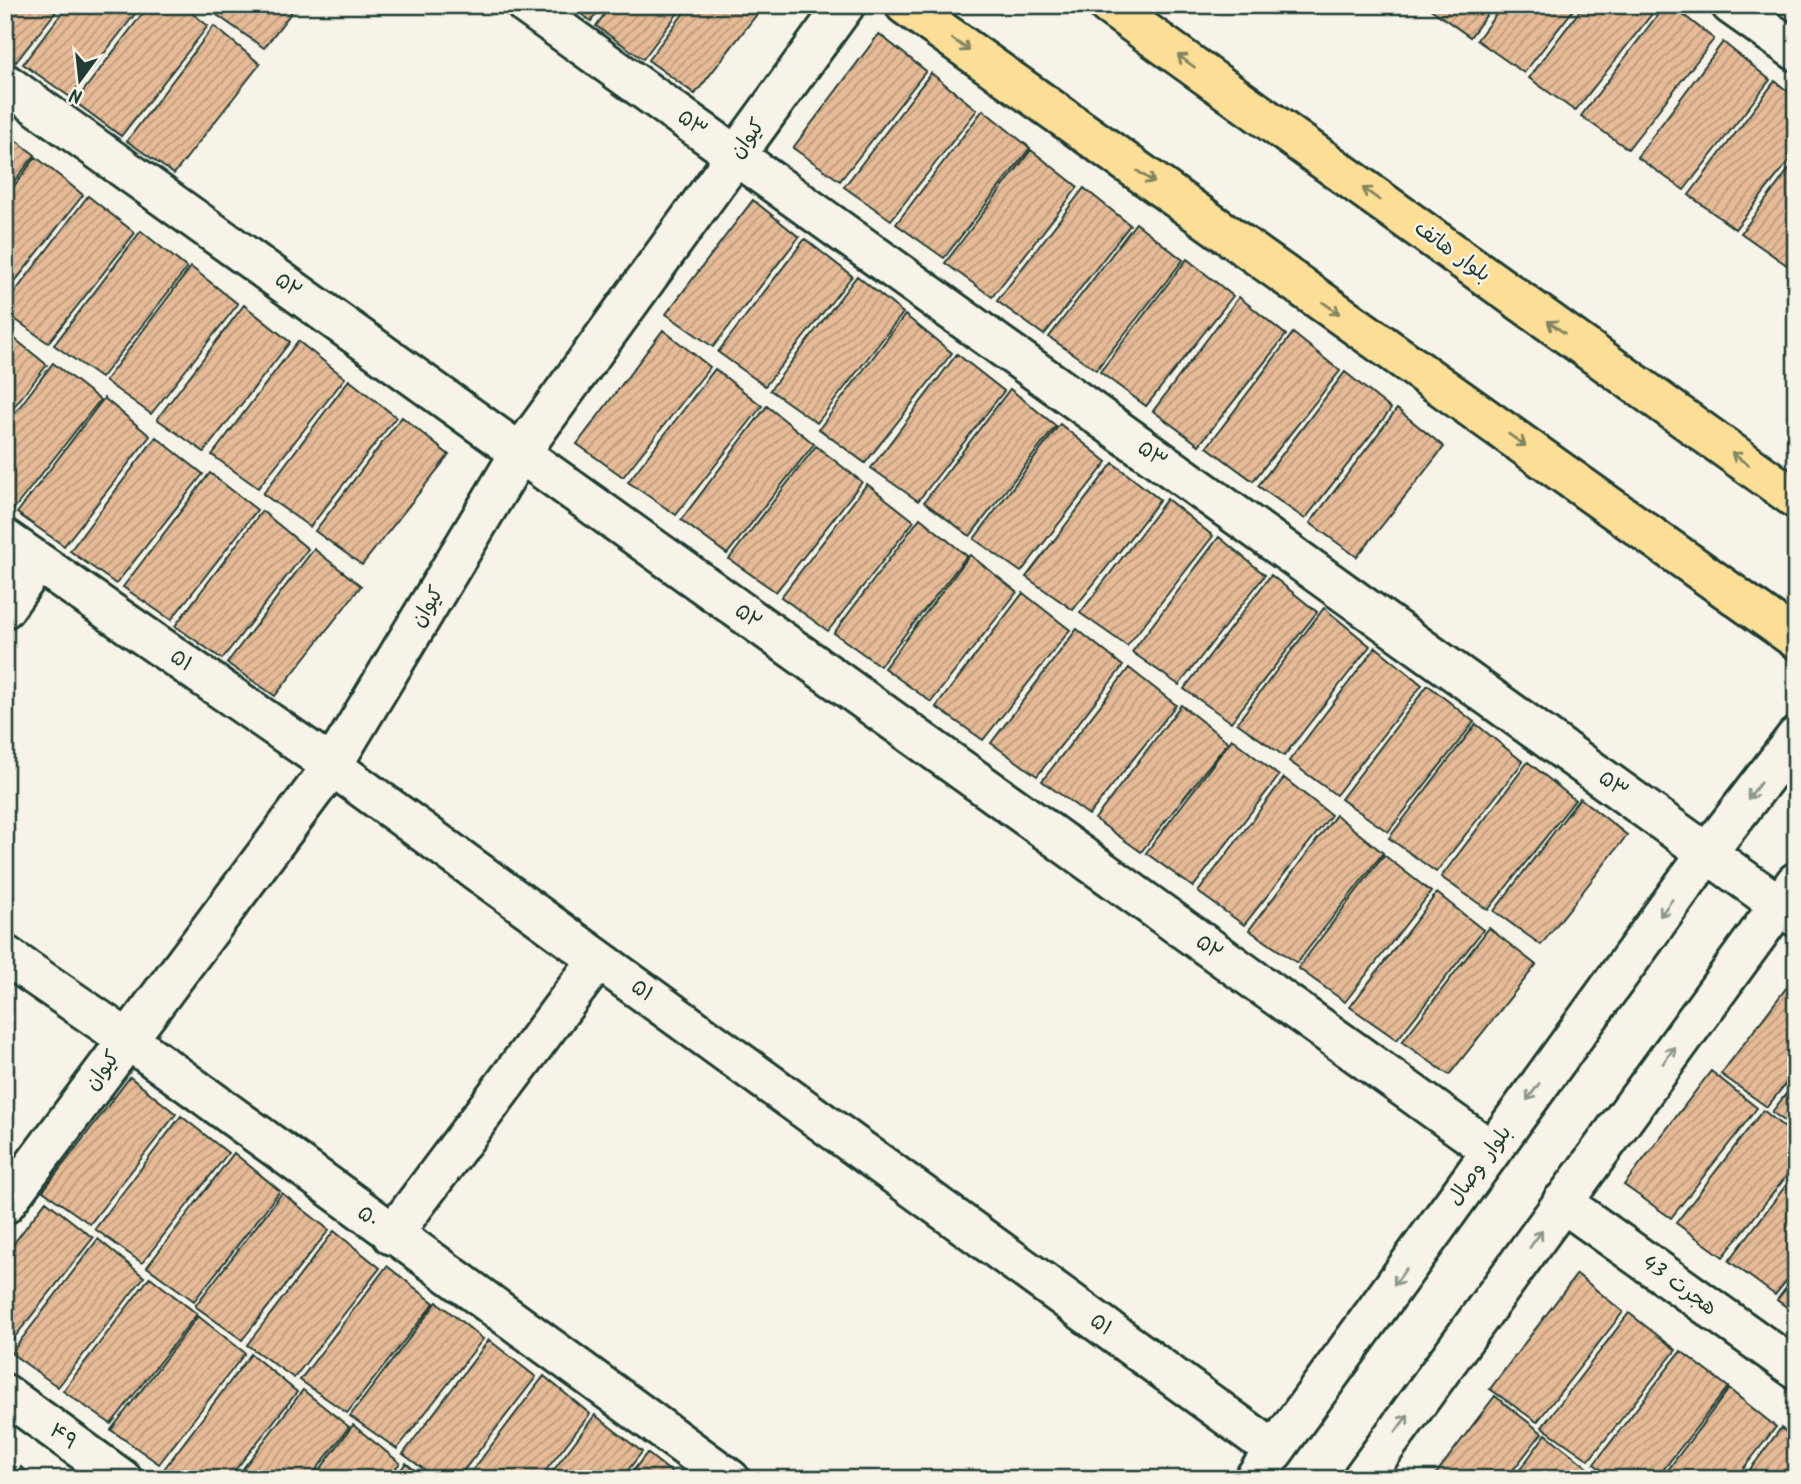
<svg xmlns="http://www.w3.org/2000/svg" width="1801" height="1484" font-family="Kalam,'Playpen Sans Arabic',sans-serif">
	<defs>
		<pattern id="building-hatch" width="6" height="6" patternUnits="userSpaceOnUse" patternTransform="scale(1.75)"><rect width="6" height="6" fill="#e7bb97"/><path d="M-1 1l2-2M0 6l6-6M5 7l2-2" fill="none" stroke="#bb997c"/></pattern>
	</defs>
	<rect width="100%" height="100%" fill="#f7f3e8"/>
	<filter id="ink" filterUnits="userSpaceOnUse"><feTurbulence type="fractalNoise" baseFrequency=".0143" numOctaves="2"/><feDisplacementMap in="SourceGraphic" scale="14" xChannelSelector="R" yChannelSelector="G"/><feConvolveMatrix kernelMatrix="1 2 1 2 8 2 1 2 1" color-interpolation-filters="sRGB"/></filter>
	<g filter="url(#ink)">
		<path fill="url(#building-hatch)" stroke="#1f3d34" stroke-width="2" d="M5,5h56l-45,57 -11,-8z
			M68,5h74l-72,92 -47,-33z
			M149,5h33l26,21 -87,110 -46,-34z
			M224,5h73l-33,43 -47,-33z
			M569,5h34l-12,16z
			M611,5h73l-41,54 -47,-33z
			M690,5h74l-69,89 -47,-34z
			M1425,5h69l-24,32z
			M1503,5h74l-53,68 -47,-33z
			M1584,5h75l-84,106 -46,-33z
			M1665,5h6l43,34 -86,110 -47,-33z
			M214,26l46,38 -86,110 -47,-33z
			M879,34l47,37 -86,110 -47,-33z
			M1723,42l47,38 -86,110 -47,-33z
			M931,73l46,37 -86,110 -47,-33z
			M1775,81l21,17v54l-61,77 -46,-34z
			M983,110l47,38 -86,110 -48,-34z
			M5,132l30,23 -30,38z
			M1031,150l47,37 -86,110 -47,-34z
			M36,157l47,38 -78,99v-96z
			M1796,160v96l-8,10 -47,-33z
			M1084,188l46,37 -86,110 -47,-34z
			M88,196l47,37 -87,110 -43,-31v-7z
			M753,200l46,37 -86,110 -47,-33z
			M1136,223l47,37 -87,110 -47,-33z
			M141,231l46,37 -86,110 -47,-33z
			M805,239l47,37 -87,110 -47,-34z
			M1187,259l46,37 -87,110 -46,-34z
			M1796,263v14l-7,-5z
			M191,267l47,37 -87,110 -46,-33z
			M857,276l46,37 -86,110 -47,-33z
			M1239,297l47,38 -87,110 -46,-34z
			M244,305l46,37 -86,110 -47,-33z
			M905,315l47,38 -87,110 -46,-34z
			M663,330l47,37 -87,110 -46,-33z
			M5,331l42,34 -42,53z
			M1293,333l47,38 -87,110 -46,-34z
			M298,341l47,37 -87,110 -46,-33z
			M957,354l47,37 -86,110 -47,-33z
			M53,363l47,37 -87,110 -8,-5v-79z
			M715,369l47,37 -86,109 -48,-33z
			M1345,372l46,37 -86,110 -47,-33z
			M349,380l47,37 -86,110 -47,-33z
			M1010,389l46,37 -86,110 -46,-34z
			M104,398l46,38 -86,110 -47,-33z
			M767,406l47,38 -87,110 -46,-34z
			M1397,409l47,38 -87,110 -47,-34z
			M402,417l47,38 -87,110 -47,-34z
			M1060,424l47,38 -86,110 -47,-33z
			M156,437l47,37 -87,110 -46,-33z
			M816,446l46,36 -86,110 -47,-33z
			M1113,463l47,37 -87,110 -47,-33z
			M210,473l47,37 -86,110 -48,-33z
			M867,484l47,37 -86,110 -47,-34z
			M1167,499l46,37 -86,110 -47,-33z
			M262,511l46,38 -86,110 -47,-33z
			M920,518l47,38 -87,110 -46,-33z
			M1219,537l46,38 -86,110 -47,-33z
			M314,549l47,37 -86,110 -48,-33z
			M970,555l47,37 -86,110 -47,-34z
			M1271,575l46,37 -86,110 -47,-33z
			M1023,593l47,37 -87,110 -47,-33z
			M1324,608l46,38 -86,110 -47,-33z
			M1077,629l46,37 -86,110 -46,-33z
			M1376,647l46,38 -86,110 -47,-34z
			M1129,668l47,37 -87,110 -47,-34z
			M1428,685l46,37 -86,110 -47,-33z
			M1181,705l47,37 -87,110 -46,-33z
			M1476,724l47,38 -87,110 -47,-34z
			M1232,739l47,37 -86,111 -47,-34z
			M1528,762l47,38 -87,110 -47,-33z
			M1284,778l47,37 -87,110 -46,-33z
			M1580,798l47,37 -86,110 -47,-34z
			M1336,815l47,38 -86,110 -48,-33z
			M1384,855l47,37 -86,110 -47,-34z
			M1437,893l46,37 -86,110 -47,-33z
			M1489,928l47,37 -87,110 -47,-33z
			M1796,975v96l-29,36 -46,-33z
			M1711,1071l46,37 -86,110 -47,-33z
			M130,1077l46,37 -86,110 -47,-33z
			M1796,1081v48l-24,-17z
			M1763,1110l33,27v27l-73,93 -47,-34z
			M181,1116l47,37 -86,110 -47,-34z
			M234,1153l46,38 -86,110 -47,-34z
			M1796,1172v97l-21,26 -46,-34z
			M282,1193l47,37 -87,110 -47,-34z
			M46,1201l47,37 -87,110 -1,-93z
			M334,1231l46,37 -86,110 -47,-33z
			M98,1239l46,38 -86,110 -47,-34z
			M387,1266l47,37 -87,110 -47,-33z
			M1577,1274l46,38 -86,110 -47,-33z
			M1796,1275v39l-19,-14z
			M150,1277l47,37 -86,110 -48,-33z
			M437,1302l46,37 -86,110 -47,-33z
			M1629,1313l47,37 -87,110 -47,-33z
			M198,1316l47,37 -86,111 -48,-34z
			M489,1340l47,37 -79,102h-20l-34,-25z
			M1681,1351l47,36 -72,92h-42l-20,-15z
			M251,1354l46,38 -69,87h-50l-14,-10z
			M544,1376l46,38 -51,65h-73z
			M1729,1389l47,38 -41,52h-74z
			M303,1390l46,37 -40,52h-74z
			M1495,1396l47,37 -36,46h-74z
			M595,1415l47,37 -21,27h-74z
			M353,1425l47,38 -13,16h-74z
			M1781,1428l15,12v39h-53z
			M1546,1434l47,38 -5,7h-75z
			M647,1453l33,26h-53z
			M5,1459l11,8 -10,12h-1z
			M406,1463l19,16h-31z
			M21,1467l15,12h-23z"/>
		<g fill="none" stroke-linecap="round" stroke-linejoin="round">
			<g stroke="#1f3d34" stroke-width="44">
				<path id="minor" d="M526,5l1270,912
					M1731,5l65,46
					M5,83l1486,1067
					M5,539l327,227 942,684
					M5,608l33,-46
					M5,955l122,84 603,440
					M1562,1202l234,167
					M5,1204l327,-438 188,-313 325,-448
					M392,1235l206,-275
					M5,1394l117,85
					M1254,1479l453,-626 89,-116
					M1362,1479l434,-597"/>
			</g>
			<g stroke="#1f3d34" stroke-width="44">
				<path id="major" d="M905,5l891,634
					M1108,5l688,494"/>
			</g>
			<use href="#minor" stroke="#f7f3e8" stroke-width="38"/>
			<use href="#major" stroke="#fcde96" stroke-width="38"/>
		</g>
		<defs><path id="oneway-shaft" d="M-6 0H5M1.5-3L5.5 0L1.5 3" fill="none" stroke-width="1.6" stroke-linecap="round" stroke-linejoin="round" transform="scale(1.75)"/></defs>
		<g stroke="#828560">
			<use href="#oneway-shaft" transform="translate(961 45) rotate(35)"/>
			<use href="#oneway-shaft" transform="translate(1186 61) rotate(-144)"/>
			<use href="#oneway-shaft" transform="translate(1146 177) rotate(35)"/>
			<use href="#oneway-shaft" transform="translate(1371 194) rotate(-144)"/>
			<use href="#oneway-shaft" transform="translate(1331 308) rotate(35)"/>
			<use href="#oneway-shaft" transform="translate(1556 327) rotate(-144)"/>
			<use href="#oneway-shaft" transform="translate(1517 440) rotate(35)"/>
			<use href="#oneway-shaft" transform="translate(1740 459) rotate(-144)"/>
		</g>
		<g stroke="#8b988e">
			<use href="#oneway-shaft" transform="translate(1754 791) rotate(128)"/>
			<use href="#oneway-shaft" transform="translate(1666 908) rotate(126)"/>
			<use href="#oneway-shaft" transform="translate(1669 1055) rotate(-54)"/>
			<use href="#oneway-shaft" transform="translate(1533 1092) rotate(126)"/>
			<use href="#oneway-shaft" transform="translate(1536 1239) rotate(-54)"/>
			<use href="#oneway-shaft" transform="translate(1400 1277) rotate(126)"/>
			<use href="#oneway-shaft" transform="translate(1402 1423) rotate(-54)"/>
		</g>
	</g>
	<g text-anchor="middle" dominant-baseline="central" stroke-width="5" stroke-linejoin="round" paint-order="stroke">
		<g font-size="21" fill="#1f3d34" stroke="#f7f3e8">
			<text transform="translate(692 124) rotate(36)">۵۳</text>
			<text transform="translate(748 139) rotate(-54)">کیوان</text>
			<text transform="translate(1452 252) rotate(36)">بلوار هاتف</text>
			<text transform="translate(288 286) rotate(36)">۵۲</text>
			<text transform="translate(1152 455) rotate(36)">۵۳</text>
			<text transform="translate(428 607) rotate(-59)">کیوان</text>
			<text transform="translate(748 617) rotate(36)">۵۲</text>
			<text transform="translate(181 661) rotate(35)">۵۱</text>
			<text transform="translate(1613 785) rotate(36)">۵۳</text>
			<text transform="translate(1209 948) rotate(36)">۵۲</text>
			<text transform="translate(642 991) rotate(36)">۵۱</text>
			<text transform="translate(103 1071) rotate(-54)">کیوان</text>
			<text transform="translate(1480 1166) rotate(-54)">بلوار وصال</text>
			<text transform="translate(368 1217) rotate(36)">۵۰</text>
			<text transform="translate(1679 1286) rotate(36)">هجرت 43</text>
			<text transform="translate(1101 1325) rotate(36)">۵۱</text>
			<text transform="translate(63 1437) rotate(36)">۴۹</text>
		</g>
	</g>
	<rect width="1801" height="1484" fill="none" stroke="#f7f3e8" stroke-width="28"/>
	<rect x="14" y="14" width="1773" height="1456" fill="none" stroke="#1f3d34" stroke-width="2.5" filter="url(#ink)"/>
	<g transform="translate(80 80) rotate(195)" stroke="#f7f3e8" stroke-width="5" paint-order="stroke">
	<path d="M0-5L12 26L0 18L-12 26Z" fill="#1f3d34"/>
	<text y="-10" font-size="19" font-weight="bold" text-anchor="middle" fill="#1f3d34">N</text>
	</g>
</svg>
